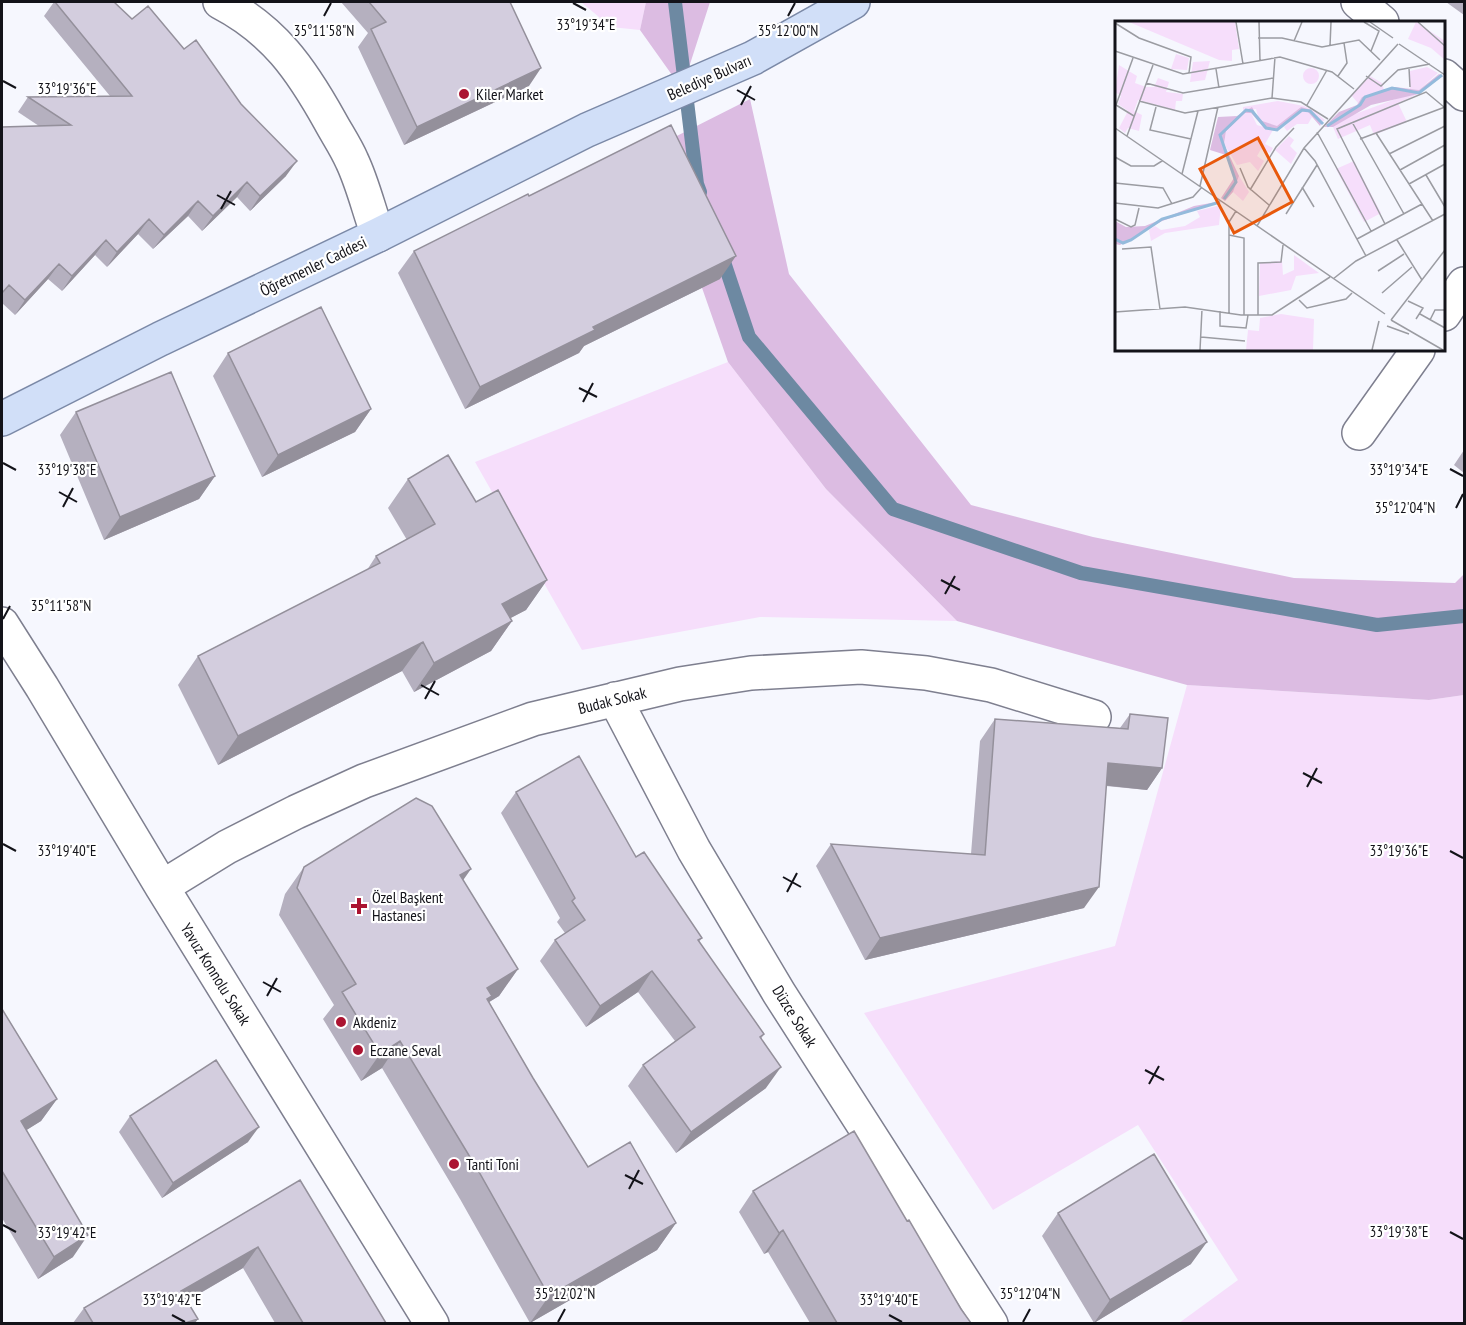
<svg xmlns="http://www.w3.org/2000/svg" width="1466" height="1325" font-family="'PT Sans Narrow',sans-serif">
	<rect width="100%" height="100%" fill="#f6f7fe"/>
	<path fill="#f6defb" d="M581,2h65l-6,28 -29,-3z
		M728,362l98,127 131,132 -197,-4 -178,33 -107,-188z
		M1187,685l242,15 35,-5v628h-285l59,-43 -100,-155 -145,85 -129,-197 251,-67z"/>
	<path fill="#dcbce2" d="M646,2h64l-28,87 -42,-59z
		M750,99l39,175 182,231 122,32 201,41 161,5 9,-9v121l-35,5 -242,-15 -230,-64 -131,-132 -98,-127 -75,-214z"/>
	<g fill="none" stroke-linecap="round" stroke-linejoin="round">
		<path stroke="#6d89a2" stroke-width="14" d="M675,2l22,182 3,8
			M721,253l28,84 144,172 188,64 296,52 87,-9"/>
		<g stroke="#7e7f8f" stroke-width="36">
			<path id="minor" d="M220,2c54,28 81,67 110,119 7,13 16,26 22,40 11,23 17,50 26,74
				M1358,2l24,20
				M1444,76l20,18
				M1444,314l20,-30
				M1359,433l59,-83
				M2,624l40,63 120,200 270,437
				M615,699l79,151 85,143 212,331
				M162,887l65,-40 69,-35 68,-31 169,-62 147,-35 71,-11 110,-6 65,6 65,12 103,32"/>
		</g>
		<g stroke="#7b89a7" stroke-width="36">
			<path id="major" d="M2,419l158,-80 218,-104 209,-105 166,-72 100,-56"/>
		</g>
		<use href="#minor" stroke="#fff" stroke-width="33"/>
		<use href="#major" stroke="#d1dff8" stroke-width="33"/>
	</g>
	<path fill="#b5b0bf" d="M54,2l232,174 -36,35 -13,-14 -35,34 -14,-15 -35,33 -15,-15 -31,33 -12,-12 -33,36 -14,-12 -33,36 -13,-12v-176l37,-1 -21,-14 10,-15 82,-1 -66,-80z
		M341,2h169l19,84 -125,59 -46,-98 10,-14z
		M1446,2h18v13z
		M529,196l191,83 -136,67 -5,7 -114,56 -67,-136 16,-22z
		M228,353l143,56 -16,23 -93,45 -49,-101z
		M76,412l139,64 -16,23 -95,41 -44,-105z
		M1464,450v23l-10,-8z
		M408,479l68,23 71,78 -21,30 -16,8 2,3 -21,30 -77,41 -12,-21 -184,94 -40,-80 20,-29 169,-86 9,-14 31,-16 -19,-32z
		M1130,714l32,54 -15,22 -41,-4 -22,122 -219,52 -49,-94 15,-22 140,10 9,-113 15,-22 125,9z
		M516,792l120,65 66,81 -3,4 65,92 -3,5 5,49 -90,65 -48,-67 15,-21 32,-24 -37,-49 -52,35 -46,-66 15,-21 10,-7 -8,-11 3,-4 -59,-105z
		M304,867l159,13 55,89 -19,27 -10,6 44,76 55,89 88,56 -19,27 -127,73 -70,-124 -78,-131 -21,13 -38,-62 11,-14 -55,-90 6,-21z
		M2,1009l55,90 -16,22 -15,9 47,127 -35,22 -36,-61z
		M130,1116l118,26 -86,56 -43,-66z
		M300,1180l86,143h-111l-32,-55 -56,33 8,22h-122l11,-15z
		M753,1191l154,30 54,88 10,14h-161l-42,-71 -4,2 -25,-42z
		M1058,1213l133,51 -97,59 -52,-87z"/>
	<path fill="#94909b" d="M541,68l-12,18 -125,59 13,-18z
		M297,161l-11,15 -36,35 10,-15z
		M247,182l-10,15 -35,34 11,-15z
		M198,201l-10,15 -35,33 11,-14z
		M149,219l-11,15 -31,33 10,-15z
		M106,240l-11,15 -33,36 10,-15z
		M736,256l-16,23 -136,67 -5,7 -114,56 15,-22 113,-60z
		M59,264l-11,15 -33,36 10,-15z
		M371,409l-16,23 -93,45 16,-22z
		M215,476l-16,23 -95,41 16,-23z
		M547,580l-21,30 -44,23 20,-29z
		M512,621l-21,30 -77,41 20,-29z
		M423,642l-21,29 -184,94 20,-29z
		M1108,763l54,5 -15,22 -55,-6z
		M471,869l-19,27 8,-21z
		M1099,887l-15,21 -219,52 15,-22z
		M518,969l-19,27 -13,8 1,-16z
		M652,971l-14,21 -52,35 14,-21z
		M400,1041l-18,27 -21,13 19,-27z
		M781,1067l-15,21 -90,65 15,-21z
		M57,1099l-16,22 -35,22 15,-22z
		M259,1127l-11,15 -86,56 11,-15z
		M676,1223l-19,27 -127,73 19,-27z
		M783,1230l-15,22 -4,2 15,-21z
		M88,1235l-15,22 -35,22 16,-22z
		M1207,1242l-16,22 -97,59 16,-23z
		M258,1247l-15,21 -77,45 15,-22z
		M198,1319l-3,4h-10z"/>
	<path fill="#d3cdde" stroke="#94909b" stroke-width="1.5" d="M55,2h59l18,17 16,-13 36,43 12,-9 45,64 56,57 -37,35 -13,-14 -34,34 -15,-15 -34,34 -15,-16 -32,33 -11,-12 -34,36 -13,-12 -34,36 -16,-15 -7,8v-166l69,-2 -43,-28 104,-1z
		M369,2h141l31,66 -124,59 -46,-98 15,-7z
		M671,125l65,131 -143,71 2,3 -115,57 -66,-136 114,-57 1,2z
		M321,307l50,102 -93,46 -50,-102z
		M171,372l44,104 -95,41 -44,-105z
		M448,455l28,47 22,-12 49,90 -45,24 10,17 -78,42 -11,-21 -185,94 -40,-80 182,-93 -4,-7 59,-32 -27,-45z
		M1130,714l38,4 -6,50 -54,-5 -9,124 -219,51 -49,-94 154,11 10,-136 133,10z
		M579,756l57,101 8,-5 58,86 -4,2 66,94 -4,3 21,30 -90,65 -48,-67 52,-38 -43,-56 -52,35 -45,-66 30,-20 -13,-19 3,-3 -59,-106z
		M416,798l16,8 39,63 -11,6 58,94 -31,19 5,8 -5,3 46,79 55,89 42,-25 46,81 -127,73 -70,-124 -79,-131 -20,13 -38,-62 14,-8 -59,-96 7,-21z
		M2,1009l55,90 -36,22 67,114 -34,22 -52,-86z
		M216,1060l43,67 -86,56 -43,-67z
		M854,1131l53,90 2,-1 52,89 10,14h-134l-54,-93 -4,3 -26,-42z
		M1154,1154l53,88 -97,58 -52,-87z
		M300,1180l86,143h-83l-45,-76 -77,44 17,28 -13,4h-92l-9,-15z"/>
	<path fill="none" stroke="#131319" stroke-width="2" d="M573,3l13,7M324,16l7,-13M788,16l7,-13M3,81l13,7M737,90l18,10M741,105l10,-19M217,195l18,10M221,209l10,-18M579,388l18,9M583,402l10,-19M3,463l13,7M1450,469l13,7M59,492l18,10M63,507l10,-19M1456,508l7,-14M941,580l19,10M945,594l10,-18M3,619l7,-13M421,685l18,10M425,699l10,-18M1303,773l19,10M1307,787l10,-19M3,844l13,7M1450,851l13,7M783,877l18,10M787,892l10,-19M263,982l18,10M267,996l10,-18M1145,1070l19,10M1149,1084l10,-18M625,1175l18,9M629,1189l10,-19M3,1225l13,7M1450,1232l13,7M172,1315l13,7M889,1315l13,7M558,1322l7,-13M1023,1322l7,-13"/>
	<g fill="#ab1431" stroke="#fff" stroke-width="2">
		<circle cx="464" cy="94" r="6"/>
		<path d="M356 897h6v6h6v6h-6v6h-6v-6h-6v-6h6z"/>
		<circle cx="341" cy="1022" r="6"/>
		<circle cx="358" cy="1050" r="6"/>
		<circle cx="454" cy="1164" r="6"/>
	</g>
	<g text-anchor="middle" dominant-baseline="central" stroke-width="4.5" stroke-linejoin="round" paint-order="stroke">
		<g font-size="16" fill="#131319" stroke="#fff">
			<text transform="translate(709 77) rotate(-24)">Belediye Bulvarı</text>
			<text transform="translate(313 266) rotate(-26)">Öğretmenler Caddesi</text>
			<text transform="translate(612 700) rotate(-14)">Budak Sokak</text>
			<text transform="translate(216 974) rotate(58)">Yavuz Konnolu Sokak</text>
			<text transform="translate(795 1016) rotate(58)">Düzce Sokak</text>
		</g>
		<g font-size="16" fill="#131319" stroke="#fff" text-anchor="start">
			<text x="476" y="94">Kiler Market</text>
			<text x="372" y="897">Özel Başkent<tspan x="372" dy="18">Hastanesi</tspan></text>
			<text x="353" y="1022">Akdeniz</text>
			<text x="370" y="1050">Eczane Seval</text>
			<text x="466" y="1164">Tanti Toni</text>
		</g>
	</g>
	<g transform="translate(1115 21)">
		<rect width="330" height="330" fill="#f6f7fe"/>
		<path d="M14,1h106l4,27 -7,1v11l-13,-1zM301,1l29,19v19l-14,-12 -23,-9zM61,33l13,4 -2,12 -16,-1zM95,40l-5,19 -15,2 3,-20zM4,44l18,11 -2,7 11,4h8l4,-9 11,4 -3,10 17,2 -1,7h-6l-1,9 -37,-10 -4,11 8,4 -3,16 -11,-3 -3,5 -6,-5 9,-17 -10,-7 3,-8 -6,-4zM312,46l11,6 -19,17 -9,-1v-18zM188 55a8 8 0 1 1 16 0a8 8 0 1 1-16 0ZM255,55l12,7 2,7 -22,7 -4,6 -7,-8zM294,73h9l-20,9 9,19 -33,13 -4,-10 -32,14 -5,-12 6,-7zM163,80l26,5 10,5 11,9 -3,2 -21,-15 -24,20 -7,-1 -11,-6 -3,-11 -13,1v-3zM185,90l8,1 4,5 -4,7h-11l-10,7 -3,-4zM130,92h6l6,12 16,5 -8,14 8,4 -3,5 -9,-4 -4,7 7,5 -6,10 -8,-9 -13,3 -13,-21 2,-13zM174,115l5,4 -4,6 7,7 -6,11 -16,-14zM239,140l27,52 -17,9 -28,-53zM124,155l10,16 -6,9 -10,-9zM106,184l-2,20 -54,8 -14,8 -2,-11 6,-4 6,4 24,-4 15,-9 -3,-6zM179,234l25,18 -23,3 -5,14 -32,6 1,-33 22,-2 1,14 11,-5zM166,293l33,5 -1,31h-67l2,-20 11,1 1,-13z" fill="#f6defb"/>
		<path d="M324,53l4,2 -25,18 -47,11 -38,22h-9l15,-15 18,-7 5,-8 33,-10 24,3zM186,86l10,3 11,12 -2,4 -12,-14 -8,-1 -24,20 -12,-3 -13,-15h-6l-19,18 -2,13 15,32 -6,16 -8,9 -4,-3 13,-20 -8,-23 -16,-5 8,-33 19,-1 15,-9 7,13 18,6zM107,180l-60,20 -42,24 -5,-1v-23l11,6 19,-1 49,-20z" fill="#dcbce2"/>
		<path fill="none" stroke="#94bbdc" stroke-width="3" d="M212,105l33,-21 5,-8 27,-9 27,5 23,-18M109,178l12,-17 -16,-47 26,-25 6,1 14,17 11,2 25,-20 8,1 13,13M0,218l8,4 8,-3 31,-21 58,-17"/>
		<path fill="none" stroke="#9b9ca2" stroke-width="1.5" d="M121,1l7,42M144,1l1,39M249,1l15,9 -8,20M255,1l23,16M303,1l27,24M0,2l24,15 52,19 -2,16M143,17h24l40,9 37,-7 21,20M179,20l8,-19M284,23l46,31M215,25l1,-24M0,30l68,23 97,-17 52,15 22,17M294,47l1,19M101,48l3,19M223,55l9,-13 -3,-20M251,55l15,10 17,-16 32,-6M31,62l37,10 90,-15M157,77l3,-41M24,80l46,12 87,-15 29,4 27,17M1,84l17,-47M1,84l18,11M192,84l20,-35M41,86l-6,23 41,9M237,101l52,92M0,107l270,186M202,111l54,99M261,112l57,88M12,115l26,-71M245,118l85,-32M189,127l11,13 51,95M274,133l56,-28M0,136l16,9h23l8,-5M125,147l8,19 21,18M285,149l45,-25M67,153l16,-63M311,154l19,32M0,162l48,5 9,16M294,163l36,-20M85,165l18,-79M187,166l12,20M135,169l26,-43 18,-19M0,182l43,5 35,-11 9,-10M171,193l31,-49M0,198l16,8 4,-2 4,-17M270,203l-48,-95 89,-37 18,15M142,205l47,-78 94,-104M114,214l15,3v77M242,218l65,-35M282,219l25,40M7,228l29,-2 9,62M263,250l26,-17M218,258l23,-18 89,-47M267,272l30,-26M184,279l8,8 39,-9 6,-6M293,280l15,7 -7,11M105,290v15l26,2 2,-13M0,291l70,-5 56,8h31l58,-38M114,292v-91l7,-11M305,293l25,14M143,294v-52l23,-1 2,-17M276,299l52,30M276,299l54,-70M315,299l5,-10h10M272,305l22,8M86,316l44,4M85,329l2,-41M257,329l7,-29"/>
		<path fill="#e8590c" fill-opacity="0.15" stroke="#e8590c" stroke-width="3" d="M143,117l34,64 -58,31 -34,-64z"/>
		<rect width="330" height="330" fill="none" stroke="#131319" stroke-width="3"/>
	</g>
	<g font-size="15" text-anchor="middle" fill="#131319" stroke="#fff" stroke-width="4.5" stroke-linejoin="round" paint-order="stroke">
		<text x="586" y="30">33°19'34"E</text>
		<text x="324" y="36">35°11'58"N</text>
		<text x="788" y="36">35°12'00"N</text>
		<text x="67" y="94">33°19'36"E</text>
		<text x="1399" y="475">33°19'34"E</text>
		<text x="67" y="475">33°19'38"E</text>
		<text x="1405" y="513">35°12'04"N</text>
		<text x="61" y="611">35°11'58"N</text>
		<text x="1399" y="856">33°19'36"E</text>
		<text x="67" y="856">33°19'40"E</text>
		<text x="1399" y="1237">33°19'38"E</text>
		<text x="67" y="1238">33°19'42"E</text>
		<text x="565" y="1299">35°12'02"N</text>
		<text x="1030" y="1299">35°12'04"N</text>
		<text x="172" y="1305">33°19'42"E</text>
		<text x="889" y="1305">33°19'40"E</text>
	</g>
	<rect width="1466" height="1325" fill="none" stroke="#131319" stroke-width="6"/>
</svg>
